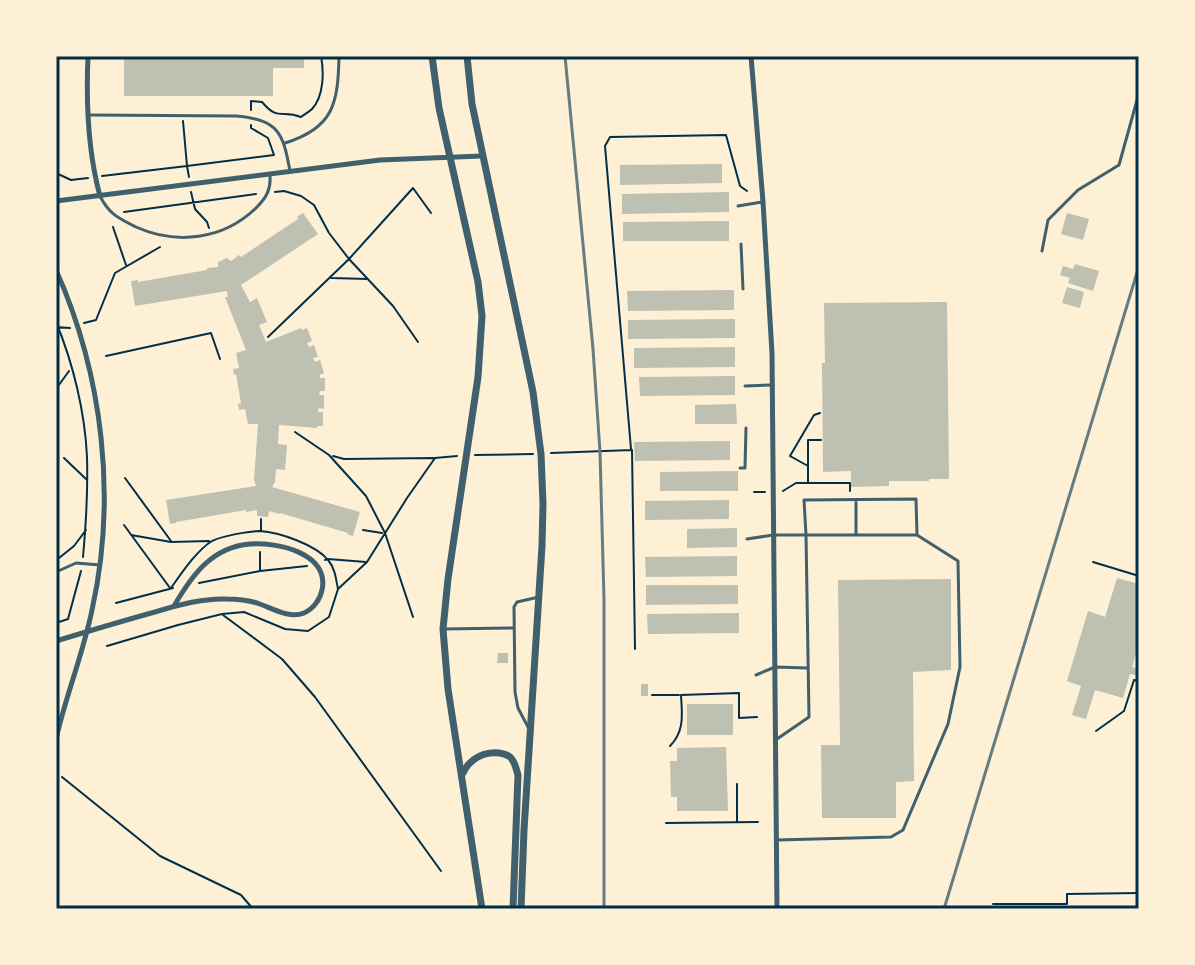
<svg xmlns="http://www.w3.org/2000/svg" width="1195" height="965" font-family="'Open Sans',sans-serif">
	<rect width="100%" height="100%" fill="#fdf0d5"/>
	<path fill="#bec0b2" d="M124,56h180v12h-31v28h-149z
		M722,164v19l-102,2v-20z
		M729,192v20l-107,2v-20z
		M303,213l15,21 -77,51 9,17 7,-4 10,24 -8,3 7,17 35,-14 1,2 5,-2 5,13 -5,2 2,4 5,-2 4,12 -5,1 2,4 5,-2 4,13 -4,2v3h5v13h-5l-1,4h5v14l-5,-1 -1,4h5v14h-6v2l-38,-3 -1,19 9,1 -2,25 -9,-1 -1,13 -3,5 88,25 -7,24 -6,-2 1,-1 -68,-20 -1,1 -10,-3 -1,6 -11,-1v-6l-11,2v-2l-70,12v1l-6,1 -4,-24 90,-14 -2,-6 4,-56h-10l-3,-15 -6,1 -1,-6 3,-1 -5,-29 -2,1 -1,-6 6,-1 -3,-15 10,-3 -21,-53h3l-1,-6 -92,15 -4,-25 7,-1v2l69,-12v-2l11,-1v-5l9,-4 4,3 8,-6 2,2 57,-38 -1,-2z
		M1067,213l22,6 -6,21 -22,-6z
		M729,221v20h-106v-19z
		M1075,264l24,7 -6,20 -25,-8 2,-5 -10,-3 3,-9 10,3z
		M1067,287l17,5 -4,16 -18,-5z
		M734,290v20l-106,1 -1,-20z
		M947,302l2,177h-20v2h-40v5l-38,1v-16l-28,1 -1,-109h3l-1,-60z
		M735,319v19l-107,1v-19z
		M735,347v20l-101,1v-20z
		M735,376v19l-95,1 -1,-19z
		M736,404l1,20h-42v-19z
		M730,441v19l-95,1 -1,-19z
		M738,471v20h-78v-19z
		M729,500v19l-84,1v-19z
		M737,528v19l-50,1v-19z
		M737,556v20l-91,1 -1,-20z
		M1117,578l22,6v60l-7,23 7,2v7l-9,-2 -7,24 -28,-8 -9,29 -14,-4 9,-29 -14,-5 21,-70 17,6z
		M951,579v91l-38,2 1,109 -18,1v36h-74l-1,-73h19l-2,-165z
		M646,585h92v19l-92,1z
		M739,613v20l-91,1 -1,-20z
		M498,653h10v10h-11z
		M641,684h7v12h-7z
		M687,704h46v31h-46z
		M726,747l2,64h-51v-14h-6l-1,-36h7v-13z"/>
	<g fill="none" stroke-linecap="round" stroke-linejoin="round">
		<path stroke="#003049" stroke-width="2" d="M251,110v-9l11,1c17,20 19,7 39,15 4,-3 8,-5 11,-8 12,-13 12,-37 9,-53
			M183,121l4,45 87,-11 -6,-17 -17,-10v-3
			M56,173l15,7 17,-2
			M102,176l85,-10 2,11
			M191,192l4,17 12,13 2,6
			M275,192l9,-1 17,5 13,9 15,28 20,26 44,47 25,36
			M124,212l132,-18
			M113,227l13,38
			M331,278l37,1
			M56,322c17,41 29,90 31,135 1,33 -1,67 -4,100
			M84,323l12,-3 19,-47 45,-26
			M56,327l14,1
			M268,337l81,-78 64,-71 18,25
			M106,356l105,-23 9,26
			M56,389l13,-18
			M295,432l34,23 37,41 19,37 28,84
			M631,449l-26,-303 5,-9 116,-2 14,51 7,5
			M551,453l81,-3 3,199
			M475,455l58,-1
			M333,456l11,3 90,-1
			M64,458l22,21
			M808,466l-18,-10 24,-41 6,-2
			M125,478l46,63
			M808,482v-42h13
			M783,491l13,-8h54v8
			M754,492h11
			M124,525l46,63
			M261,530v-11
			M363,530l19,3
			M131,535l40,7 38,-1
			M260,552v18
			M59,558l15,-12 12,-16
			M325,560l3,-1 38,3
			M1093,562l46,14
			M199,583l61,-12 47,-5
			M171,588c10,-14 26,-38 41,-47 10,-5 37,-10 48,-10 19,1 56,14 68,29 7,8 8,19 10,29
			M116,603l57,-15
			M223,615l59,44 33,38 126,174
			M56,623l12,-4 13,-48
			M107,646l71,-21 44,-11 22,-2 41,17 23,2 21,-14 9,-28 29,-27 40,-64 28,-40 22,-2
			M56,666l1,-4
			M1138,668l1,-3
			M652,695h27
			M1096,731l28,-20 10,-31 5,1
			M670,746c15,-15 12,-32 11,-51l58,-2v25l18,-1
			M62,777l98,79 81,39 12,14
			M737,784v37
			M666,823l92,-1
			M993,904h74v-10l72,-1"/>
		<path stroke="#3f606c" stroke-width="3" d="M90,115l146,1c43,4 47,17 54,55
			M285,143c49,-15 53,-40 54,-87
			M100,196c9,18 18,22 36,31 40,18 87,13 120,-19 10,-10 15,-18 14,-32
			M738,206l24,-4
			M741,244l2,45
			M1042,251l6,-31 30,-30 41,-25 20,-72
			M745,386l27,-1
			M740,468h5l1,-40
			M856,535v-35
			M747,539l26,-4h144l41,26 2,106 -12,57 -45,106 -12,7 -114,3
			M56,572l20,-9 24,2
			M443,629l71,-1
			M756,675l19,-8 32,1
			M528,727l-10,-19 -3,-16 -1,-85 3,-5 22,-5
			M777,739l32,-22 -3,-182 -2,-35 112,-1 1,36"/>
		<path stroke="#3f606c" stroke-width="5" d="M88,56c-2,46 0,96 12,140
			M751,56l12,146 9,151 5,556
			M56,201l324,-41 102,-4
			M56,270c47,105 61,228 36,340 -9,44 -26,85 -36,129
			M56,641c33,-10 66,-20 99,-29 23,-7 48,-14 72,-13 10,0 20,1 30,4 15,5 32,16 47,10 9,-4 16,-13 18,-23 8,-37 -45,-48 -72,-46 -38,3 -58,31 -76,62"/>
		<path stroke="#3f606c" stroke-width="7" d="M432,56l7,52 39,174 4,34 -4,61 -30,202 -5,50 5,60 34,220
			M467,56l5,48 61,288 8,62 2,50 -1,42 -18,284 -3,79
			M463,773c2,-4 4,-8 8,-11 9,-9 28,-13 39,-5 5,4 6,12 8,18l-5,134"/>
		<path stroke="#657d81" stroke-width="3" d="M565,56l28,293 7,103 4,147v310
			M944,909l195,-643"/>
	</g>
	<rect width="1195" height="965" fill="none" stroke="#fdf0d5" stroke-width="116"/>
	<rect x="58" y="58" width="1079" height="849" fill="none" stroke="#003049" stroke-width="3"/>
</svg>
